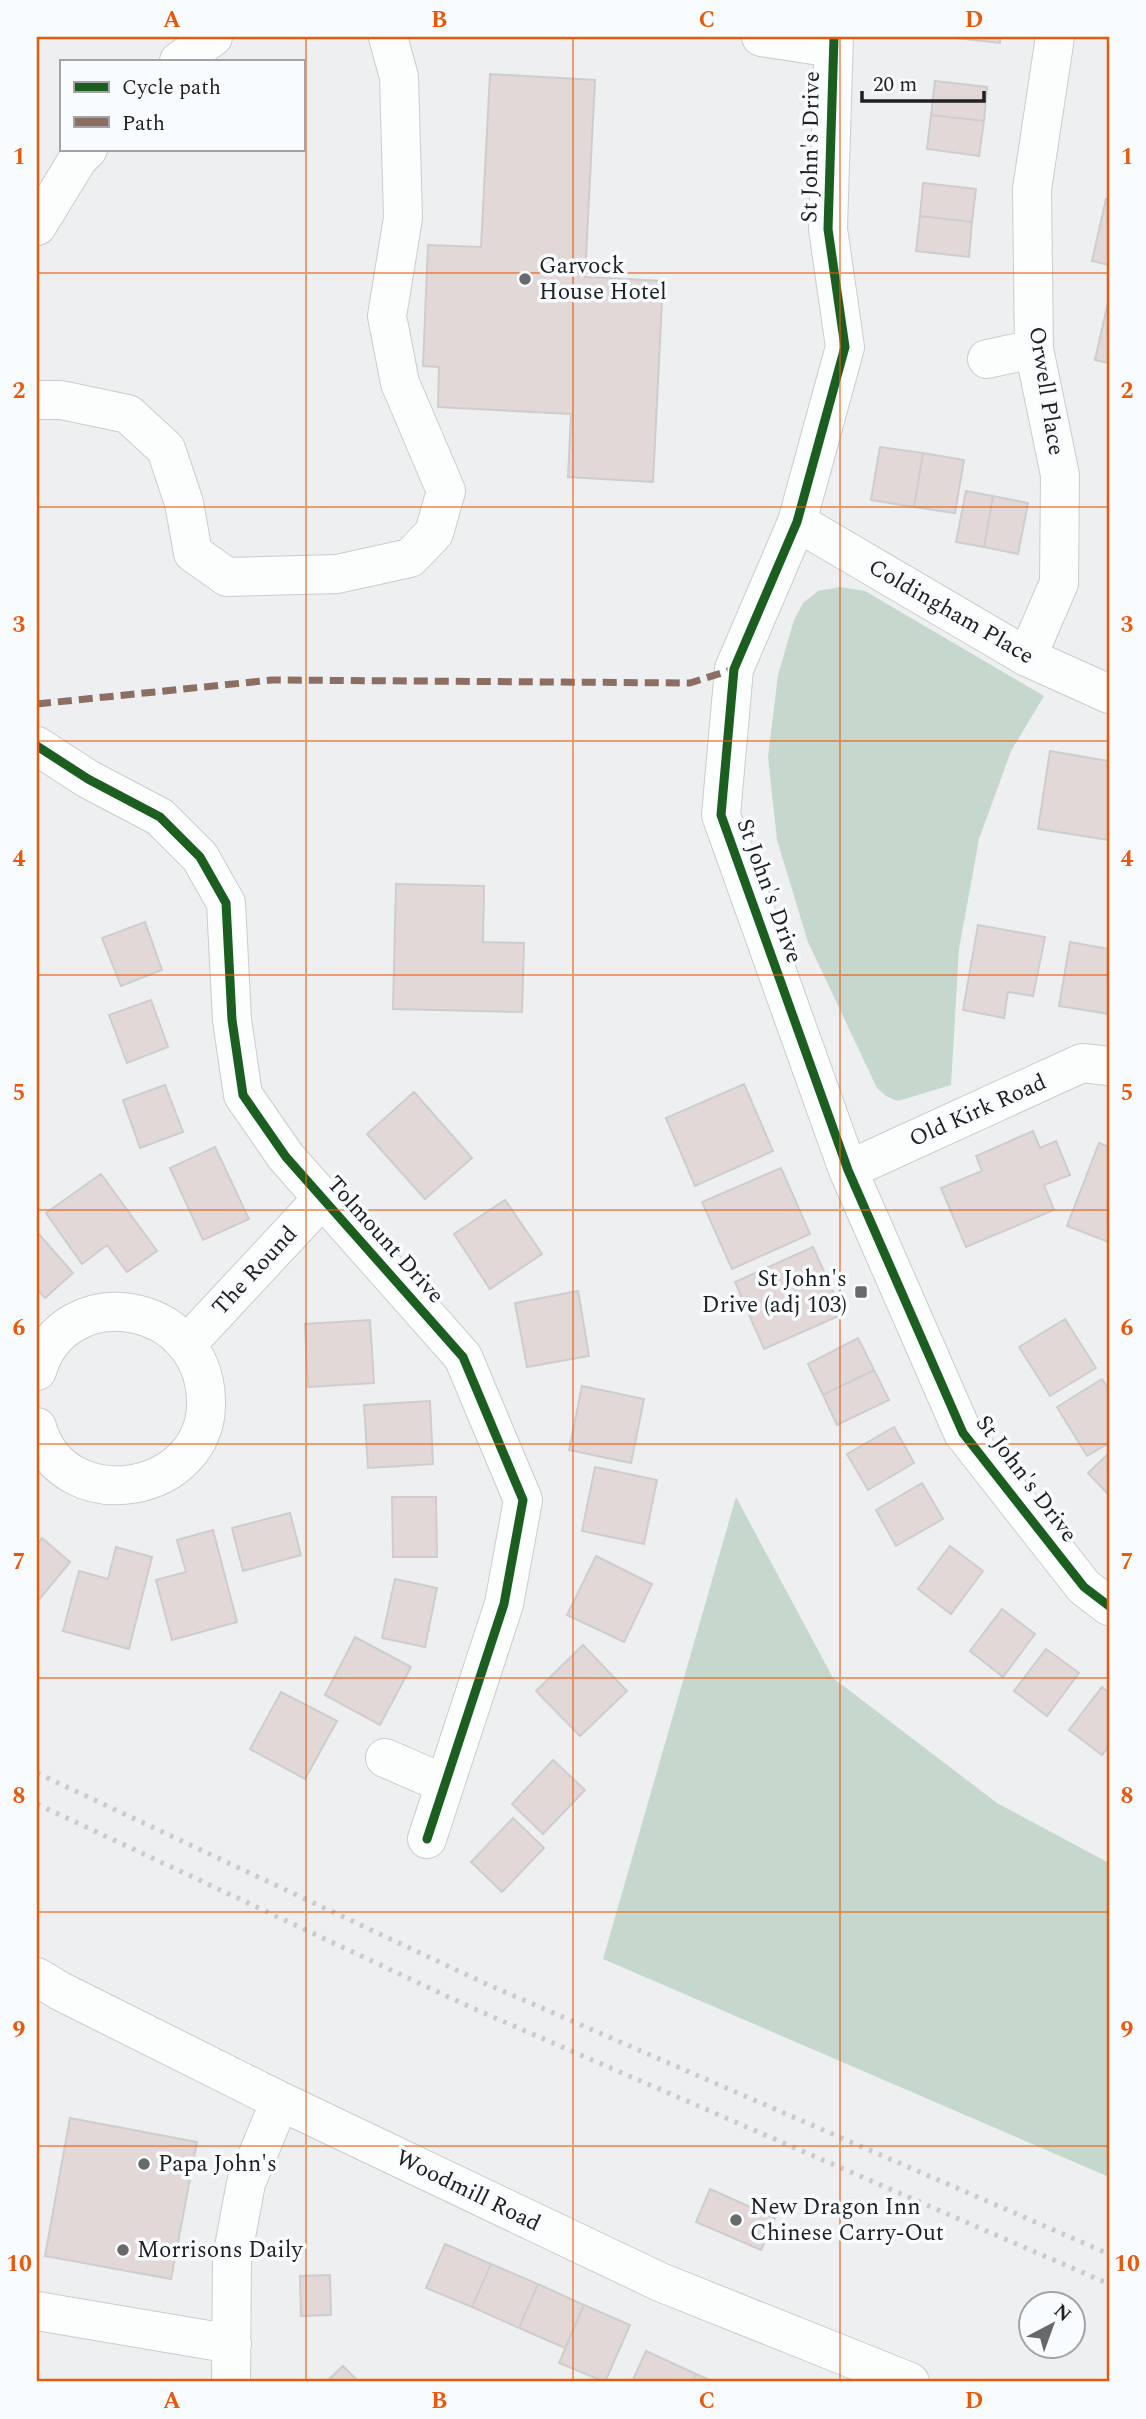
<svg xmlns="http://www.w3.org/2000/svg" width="1146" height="2419" font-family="Spectral,serif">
	<rect width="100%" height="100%" fill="#edeff0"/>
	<path fill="#c6d7ce" d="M840,587l25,4 179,105 -33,55 -32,88 -20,110 -8,136 -53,16 -12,-5 -9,-8 -69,-146 -31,-102 -9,-83 10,-82 16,-55 9,-17 15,-12z
		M736,1497l97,181 164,125 112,60v314l-506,-218z"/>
	<path fill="#e3d8d8" stroke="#cecdce" stroke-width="2" d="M947,37h53v6z
		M490,74l105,6 -10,197 78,4 -10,201 -85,-5 3,-63 -133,-7 1,-40 -16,-1 5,-121 53,2z
		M935,81l52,6 -3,34 -53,-6z
		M931,115l53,6 -5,35 -52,-7z
		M923,183l53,6 -4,33 -52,-6z
		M1106,199l3,1v65l-17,-4z
		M920,216l52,6 -3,35 -53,-6z
		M1109,298v65l-14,-3z
		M880,447l43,6 -9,54 -43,-7z
		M923,453l41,7 -9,53 -41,-6z
		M966,491l27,5 -9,51 -28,-5z
		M993,496l35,7 -10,51 -34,-7z
		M1050,751l59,10v79l-71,-11z
		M396,884l88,2 -1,56 41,1 -2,69 -129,-3z
		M145,922l17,48 -41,16 -19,-48z
		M978,925l67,12 -12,59 -25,-4 -4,26 -41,-8z
		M1070,942l39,7v65l-50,-8z
		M151,1000l17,47 -41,16 -18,-48z
		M744,1084l29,67 -78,35 -29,-68z
		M165,1085l18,47 -43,16 -17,-48z
		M414,1092l58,66 -47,41 -58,-65z
		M1033,1131l7,17 16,-7 14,34 -26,10 10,25 -88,37 -25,-59 41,-17 -6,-15z
		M1099,1143l10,4v95l-42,-16z
		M215,1147l34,72 -46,21 -33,-72z
		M781,1168l29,66 -78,35 -30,-67z
		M101,1174l56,77 -30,21 -20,-27 -25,19 -36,-51z
		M505,1200l37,54 -52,35 -36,-55z
		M37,1232l36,41 -28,25 -8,-9z
		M813,1247l30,67 -79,35 -29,-67z
		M578,1291l11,65 -62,11 -12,-64z
		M1065,1319l31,49 -46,28 -31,-49z
		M370,1320l4,63 -66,4 -3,-63z
		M858,1338l16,32 -51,25 -15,-31z
		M874,1370l15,30 -52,25 -14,-30z
		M1102,1379l7,11v53l-22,13 -30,-49z
		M582,1386l62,13 -13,64 -62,-13z
		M430,1401l3,63 -65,4 -4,-63z
		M894,1427l20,36 -46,27 -21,-36z
		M1109,1453v42l-21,-22z
		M595,1467l62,13 -13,64 -62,-13z
		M922,1483l21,36 -47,27 -20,-36z
		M392,1497h44l1,60h-44z
		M290,1513l11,42 -58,16 -11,-43z
		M213,1530l24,92 -65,18 -16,-60 30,-8 -9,-32z
		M42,1538l28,24 -33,40v-57z
		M950,1546l33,25 -32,43 -33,-25z
		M116,1547l36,10 -23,92 -66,-18 16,-60 29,8z
		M596,1556l56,28 -28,58 -57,-27z
		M395,1579l42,9 -12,59 -43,-9z
		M1002,1609l33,25 -32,43 -33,-26z
		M355,1637l56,30 -31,58 -55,-30z
		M583,1645l44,46 -47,45 -44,-45z
		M1046,1649l33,24 -32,43 -33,-25z
		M1102,1687l7,6v53l-7,9 -33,-25z
		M281,1692l56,29 -32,58 -55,-30z
		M553,1760l32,30 -42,44 -31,-30z
		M513,1818l31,30 -42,44 -31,-30z
		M70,2118l127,24 -26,137 -126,-23z
		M710,2189l65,29 -14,32 -65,-28z
		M445,2244l46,20 -19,43 -46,-19z
		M491,2264l47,20 -19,44 -47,-21z
		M330,2275l1,40 -30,1 -1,-40z
		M538,2284l46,21 -19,43 -46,-20z
		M584,2305l46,20 -25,57 -46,-19z
		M646,2351l50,23 -4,8h-60z
		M343,2366l16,16h-33z
		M696,2374l18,8h-22z"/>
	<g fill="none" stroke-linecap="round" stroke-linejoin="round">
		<g stroke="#cbcccc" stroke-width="40">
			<path id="minor" d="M761,37l72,11
				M834,37l-6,192 17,118 -48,175 -63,147 -13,146 127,355 115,263 121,154 25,19
				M179,61l34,-24
				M37,226l41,-67 10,-10
				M987,359l47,-10
				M37,400h24l67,14 38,35 18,54 9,50 34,24 110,-3 73,-16 24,-25 12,-42 -46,-108 -13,-67 16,-98 -4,-141 -11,-40
				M797,522l230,135 82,37
				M1027,657l32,-74 1,-108 -26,-126 -2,-160 23,-152
				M37,746l51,33 72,38 40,40 26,46 6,117 11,75 43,62 177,200 60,143 -19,104 -77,235
				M848,1170l234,-107 27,3
				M187,1344l136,-146
				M37,1371c27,-92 165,-72 169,28 4,96 -143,121 -169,28
				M385,1758l60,26
				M37,1977l23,14 220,110 380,181 250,100
				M37,2311l195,33
				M231,2382l1,-124 14,-75 34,-82"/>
		</g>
		<use href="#minor" stroke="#fcfdfd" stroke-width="38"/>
		<path stroke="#cacacb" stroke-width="5" stroke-dasharray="3.5 7" stroke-linecap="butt" d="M37,1773l445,209 627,272
			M37,1804l433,203 639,277"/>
		<path stroke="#8d6e63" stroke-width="7" stroke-dasharray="14 7" stroke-linecap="butt" d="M37,704l235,-24 418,3 44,-14"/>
		<g stroke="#f9fcff" stroke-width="13">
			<path id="cycleway" d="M834,37l-6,192 17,118 -48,175 -63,147 -13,146 127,355 115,263 121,154 25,19
				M37,746l51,33 72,38 40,40 26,46 6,117 11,75 43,62 177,200 60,143 -19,104 -77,235"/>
		</g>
		<use href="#cycleway" stroke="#1b5e20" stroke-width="9"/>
	</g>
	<path fill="none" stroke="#e8590c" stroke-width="2" stroke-opacity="0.55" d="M306,37v2345M573,37v2345M840,37v2345M37,273h1072M37,507h1072M37,741h1072M37,975h1072M37,1210h1072M37,1444h1072M37,1678h1072M37,1912h1072M37,2146h1072"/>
	<g fill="#68696a" stroke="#f9fcff" stroke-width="2.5">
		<circle cx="525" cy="279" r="7"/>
		<rect x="854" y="1285" width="14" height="14" rx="3.5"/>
		<circle cx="144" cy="2164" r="7"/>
		<circle cx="736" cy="2220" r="7"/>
		<circle cx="123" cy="2250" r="7"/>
	</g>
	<g text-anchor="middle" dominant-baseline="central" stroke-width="7" stroke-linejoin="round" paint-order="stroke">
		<g font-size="23" fill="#202122" stroke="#f9fcff">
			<text transform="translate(811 147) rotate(-89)">St John's Drive</text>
			<text transform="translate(1046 391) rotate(81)">Orwell Place</text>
			<text transform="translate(951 612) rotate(30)">Coldingham Place</text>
			<text transform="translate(769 891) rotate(70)">St John's Drive</text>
			<text transform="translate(978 1111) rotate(-24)">Old Kirk Road</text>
			<text transform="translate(385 1240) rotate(48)">Tolmount Drive</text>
			<text transform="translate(255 1271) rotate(-47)">The Round</text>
			<text transform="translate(1026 1479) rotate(53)">St John's Drive</text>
			<text transform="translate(468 2191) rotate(26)">Woodmill Road</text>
		</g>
		<g font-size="23" fill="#202122" stroke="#f9fcff" text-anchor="start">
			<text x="539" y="266">Garvock<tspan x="539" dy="26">House Hotel</tspan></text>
			<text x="847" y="1279" text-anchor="end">St John's<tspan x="847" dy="26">Drive (adj 103)</tspan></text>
			<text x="158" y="2164">Papa John's</text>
			<text x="750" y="2207">New Dragon Inn<tspan x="750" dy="26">Chinese Carry-Out</tspan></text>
			<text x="137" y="2250">Morrisons Daily</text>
		</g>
	</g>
	<rect width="1146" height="2419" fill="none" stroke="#f9fcff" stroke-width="77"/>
	<rect x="60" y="60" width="245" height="91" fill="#f9fcff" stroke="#a2a4a7" stroke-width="2"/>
	<rect x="74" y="82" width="35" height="10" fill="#1b5e20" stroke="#a2a4a7" stroke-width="2"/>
	<text x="122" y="94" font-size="21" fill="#202122">Cycle path</text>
	<rect x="74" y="117" width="35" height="10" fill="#8d6e63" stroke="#a2a4a7" stroke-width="2"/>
	<text x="122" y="130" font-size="21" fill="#202122">Path</text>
	<g transform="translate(1052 2325) rotate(41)"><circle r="33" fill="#f9fcff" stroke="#a2a4a7" stroke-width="2"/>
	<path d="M0-5L12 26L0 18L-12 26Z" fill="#68696a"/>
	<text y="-10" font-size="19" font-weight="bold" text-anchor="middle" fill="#202122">N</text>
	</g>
	<path d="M862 91v10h122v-10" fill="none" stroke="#202122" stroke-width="3.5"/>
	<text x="873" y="91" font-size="21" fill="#202122" stroke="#f9fcff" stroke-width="5" paint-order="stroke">20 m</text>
	<rect x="38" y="38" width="1070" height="2342" fill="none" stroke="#e8590c" stroke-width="2.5"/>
	<g font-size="23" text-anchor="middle" font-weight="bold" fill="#e8590c">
		<text x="172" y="27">A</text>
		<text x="439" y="27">B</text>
		<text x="707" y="27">C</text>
		<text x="974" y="27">D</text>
		<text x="19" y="164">1</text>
		<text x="1127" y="164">1</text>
		<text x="19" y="398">2</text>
		<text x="1127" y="398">2</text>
		<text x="19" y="632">3</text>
		<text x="1127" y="632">3</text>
		<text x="19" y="866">4</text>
		<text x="1127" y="866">4</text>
		<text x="19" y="1100">5</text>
		<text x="1127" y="1100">5</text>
		<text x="19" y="1335">6</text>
		<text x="1127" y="1335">6</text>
		<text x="19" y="1569">7</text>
		<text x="1127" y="1569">7</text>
		<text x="19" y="1803">8</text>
		<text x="1127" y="1803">8</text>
		<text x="19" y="2037">9</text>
		<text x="1127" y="2037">9</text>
		<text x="19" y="2271">10</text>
		<text x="1127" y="2271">10</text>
		<text x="172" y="2408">A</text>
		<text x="439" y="2408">B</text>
		<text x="707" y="2408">C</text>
		<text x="974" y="2408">D</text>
	</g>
</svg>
